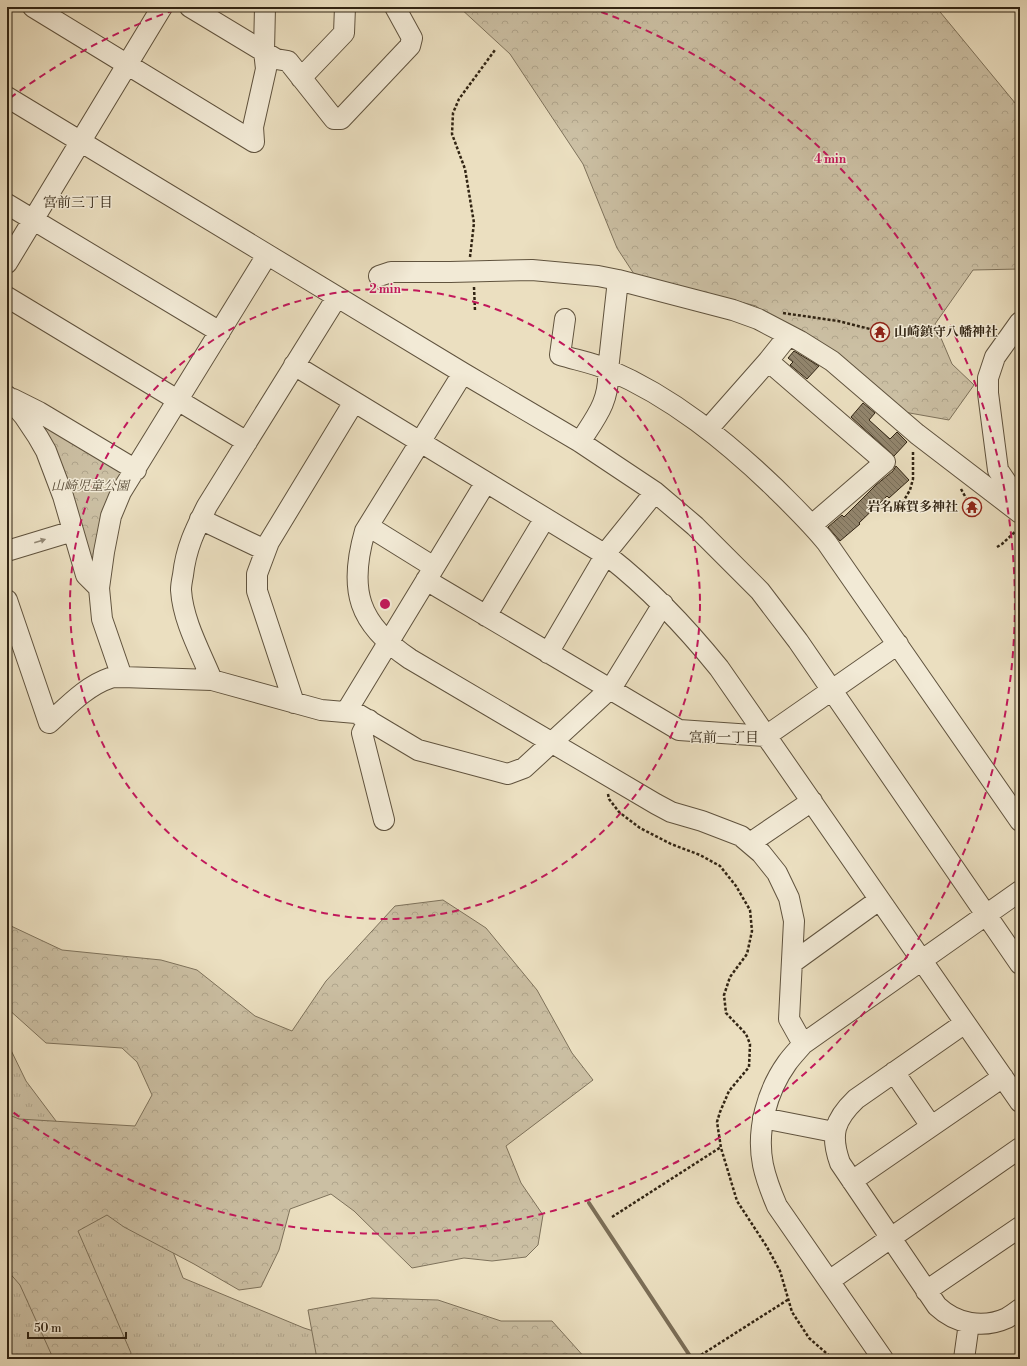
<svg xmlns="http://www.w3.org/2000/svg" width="1027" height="1366" font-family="'Libre Bodoni','Noto Serif JP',serif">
	<defs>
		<pattern id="grass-tufts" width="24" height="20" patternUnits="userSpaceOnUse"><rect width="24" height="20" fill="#cbbfa3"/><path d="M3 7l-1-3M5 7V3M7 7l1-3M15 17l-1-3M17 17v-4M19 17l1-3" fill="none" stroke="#afa48b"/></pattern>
		<pattern id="forest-crowns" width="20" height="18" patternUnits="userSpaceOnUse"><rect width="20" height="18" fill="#cbbfa3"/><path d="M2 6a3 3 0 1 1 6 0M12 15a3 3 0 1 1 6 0" fill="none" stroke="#afa48b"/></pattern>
		<pattern id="building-back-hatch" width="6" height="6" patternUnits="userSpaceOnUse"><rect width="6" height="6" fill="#92856d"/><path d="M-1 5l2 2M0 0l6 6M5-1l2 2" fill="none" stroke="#786d58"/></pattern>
	</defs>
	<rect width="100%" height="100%" fill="#ebdfc0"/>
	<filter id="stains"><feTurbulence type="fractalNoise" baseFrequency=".005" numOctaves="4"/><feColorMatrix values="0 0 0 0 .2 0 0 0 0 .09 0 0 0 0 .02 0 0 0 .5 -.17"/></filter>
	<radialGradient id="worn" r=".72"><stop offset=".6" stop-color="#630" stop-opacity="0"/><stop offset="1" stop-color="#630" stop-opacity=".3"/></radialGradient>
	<path fill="url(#grass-tufts)" stroke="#7e725b" d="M7,1042l19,39 57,76 79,66 21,55 121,50 97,31h-394z"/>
	<path fill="url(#forest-crowns)" stroke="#7e725b" d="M459,7h477l84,102v160l-47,1 -38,54 17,40 22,21 -25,35 -62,-11 -131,-103 -122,-32 -17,-26 -34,-84 -73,-110z
		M32,415l93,60 -31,96z
		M443,900l43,28 51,62 35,63 21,27 -87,66 15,37 22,32 -5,30 -12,12 -34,4 -28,-3 -52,10 -58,-57 -23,-17 -41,15 -11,41 -18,37 -22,3 -45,-26 -70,-37 -17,-12 -29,16 53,122 -2,6h-74l-2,-1 -33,-73 -13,-15v-156l12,5 116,7 17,-31 -15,-33 -15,-14 -76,-5 -39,-35v-100l4,18 51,24 99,10 36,10 58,46 37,15 34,-50 69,-75z
		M372,1298l66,2 63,21h51l34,38h-269l-9,-49z"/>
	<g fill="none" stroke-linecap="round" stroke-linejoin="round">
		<path stroke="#7b6e57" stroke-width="4" d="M589,1203l103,156"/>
	</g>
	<path fill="url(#building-back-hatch)" stroke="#312413" d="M794,351l25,15 -12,13 -17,-14 3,-3 -5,-4z
		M863,403l12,10 -6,7 21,19 7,-7 10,10 -13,14 -43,-39z
		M896,466l13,14 -20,18 -2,-2 -28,27 1,1 -20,17 -12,-14 14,-12 2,2 32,-32 17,-14z"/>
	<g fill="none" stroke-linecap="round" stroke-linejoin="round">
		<g stroke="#60533e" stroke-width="22">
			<path id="minor" d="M33,7l221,135 -1,-15 13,-58 -2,-18 1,-44
				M190,7l86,52 12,2 46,58h7l69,-73 2,-8 -17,-31
				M301,78l43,-45 1,-26
				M7,97l456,276 117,69 75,50 40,34 65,65 38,50 222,323
				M7,204l213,128
				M7,263l155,-256
				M379,276l12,-4h59l82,-2 66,6 20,4 -10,90c2,31 -12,47 -28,72
				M618,280l115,30 25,9 42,22 32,20 85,73 103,79
				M7,297l240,145
				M565,319l-5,36c16,5 34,8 49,15 63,27 117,71 166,118 18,18 36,35 52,55l193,278
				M1020,322l-25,35 -7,21v15l10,77 22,32
				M768,361l117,101 -73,63
				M294,365l315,192c42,33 76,69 110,111l301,434
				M463,373l-98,158c-17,59 -7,93 45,128l246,145 15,8 31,9 39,15 20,17 16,20 12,25 5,23 -5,98 14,25
				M7,396l17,20 14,21 8,14 17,45 23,79 13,13
				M13,399l26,13 97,58
				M708,429l60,-68 20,-25
				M200,519l65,31
				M368,526l66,41
				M7,551l66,-20
				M426,580l253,150 87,6 132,-92
				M7,600l42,123c18,-16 37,-37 61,-45 3,-1 8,-1 12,-1l90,3 109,30 35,3 62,37 90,24 16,-6 88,-81 51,-83
				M486,616l59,-98
				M548,653l61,-104 46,-57
				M122,677l-20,-58 -3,-31 5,-36 7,-36 10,-24 146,-237
				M212,680c-12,-29 -29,-59 -31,-90 0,-5 1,-10 2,-15 3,-27 12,-45 24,-69l130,-209
				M294,703l-37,-112v-17l12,-32 85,-140
				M346,712l140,-230
				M369,720l-7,13 22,87
				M750,843l62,-42
				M792,963l87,-63
				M965,1023l-109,76c-22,21 -26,36 -16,64l97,143c19,18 46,23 70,12 5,-3 9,-6 13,-9
				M894,1072l37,54
				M763,1118l71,14
				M852,1181l151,-104
				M829,1281l191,-133
				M926,1291l94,-64
				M883,1359l-106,-153c-6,-14 -11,-27 -14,-41 -7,-35 4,-74 24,-102 5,-7 11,-13 16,-19l217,-153
				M964,1359l5,-36"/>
		</g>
		<path stroke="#312413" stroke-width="2.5" stroke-dasharray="3 2" stroke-linecap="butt" d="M470,257l4,-34 -9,-54 -13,-35 1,-21 6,-14 36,-49
			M474,287l1,24
			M783,313l55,8 36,9
			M961,489l5,9
			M900,507l10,-17 3,-11v-27
			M997,547l5,-3 16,-15
			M608,794l1,5 10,13 21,16 31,16 29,11 20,11 16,20 14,24 2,21 -5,23 -17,23 -6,18 2,18 20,21 4,10 -1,23 -20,24 -9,21 -3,10 4,26 16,53 30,46 13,24 12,41 17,26 24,21
			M612,1217l109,-70
			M701,1355l88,-56"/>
		<use href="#minor" stroke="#f2ead6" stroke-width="20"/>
	</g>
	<defs><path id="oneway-solid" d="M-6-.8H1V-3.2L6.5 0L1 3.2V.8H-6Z"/></defs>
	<use fill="#928774" href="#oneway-solid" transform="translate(40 541) rotate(-17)"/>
	<g fill="none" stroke="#c2185b" stroke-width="2" stroke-dasharray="7 5">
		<circle cx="385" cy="604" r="315"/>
		<path d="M10 98A630 630 0 0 1 180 8M590 8A630 630 0 1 1 10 1110"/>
	</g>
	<defs>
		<g id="temple-ring" transform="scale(1)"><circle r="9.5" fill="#f2ead6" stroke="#8f2418" stroke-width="1.5"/><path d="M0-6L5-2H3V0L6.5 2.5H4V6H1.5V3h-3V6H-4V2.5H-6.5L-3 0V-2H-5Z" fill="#8f2418"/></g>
	</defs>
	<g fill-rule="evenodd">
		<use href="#temple-ring" x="880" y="332"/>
		<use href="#temple-ring" x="972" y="507"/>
	</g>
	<g text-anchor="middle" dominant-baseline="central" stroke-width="3" stroke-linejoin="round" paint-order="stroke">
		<g font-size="13" font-weight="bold" fill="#312413" stroke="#f2ead6" text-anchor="start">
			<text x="894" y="332">山崎鎮守八幡神社</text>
			<text x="958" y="507" text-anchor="end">岩名麻賀多神社</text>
		</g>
		<g font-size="13" font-style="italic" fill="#584b37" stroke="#f2ead6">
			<text x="90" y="486">山崎児童公園</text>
		</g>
		<g font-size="14" fill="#312413" stroke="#f2ead6">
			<text x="78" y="203">宮前三丁目</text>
			<text x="724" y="738">宮前一丁目</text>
		</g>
	</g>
	<circle cx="385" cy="604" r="6" fill="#c2185b" stroke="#f2ead6" stroke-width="2"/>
	<g font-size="12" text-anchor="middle" font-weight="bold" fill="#c2185b" stroke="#f2ead6" stroke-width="3" stroke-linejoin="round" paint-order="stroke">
		<text x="830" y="163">4 min</text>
		<text x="385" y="293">2 min</text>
	</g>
	<rect width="1027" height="1366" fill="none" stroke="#ebdfc0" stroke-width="24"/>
	<rect x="8" y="8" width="1011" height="1350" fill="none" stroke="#312413" stroke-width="2"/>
	<rect x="12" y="12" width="1003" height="1342" fill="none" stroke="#312413"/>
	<path d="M28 1332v6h98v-6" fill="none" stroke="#312413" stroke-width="2"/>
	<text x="34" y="1332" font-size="12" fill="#312413" stroke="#f2ead6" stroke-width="3" paint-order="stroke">50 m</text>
	<rect width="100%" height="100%" filter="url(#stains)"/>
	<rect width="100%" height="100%" fill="url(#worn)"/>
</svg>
